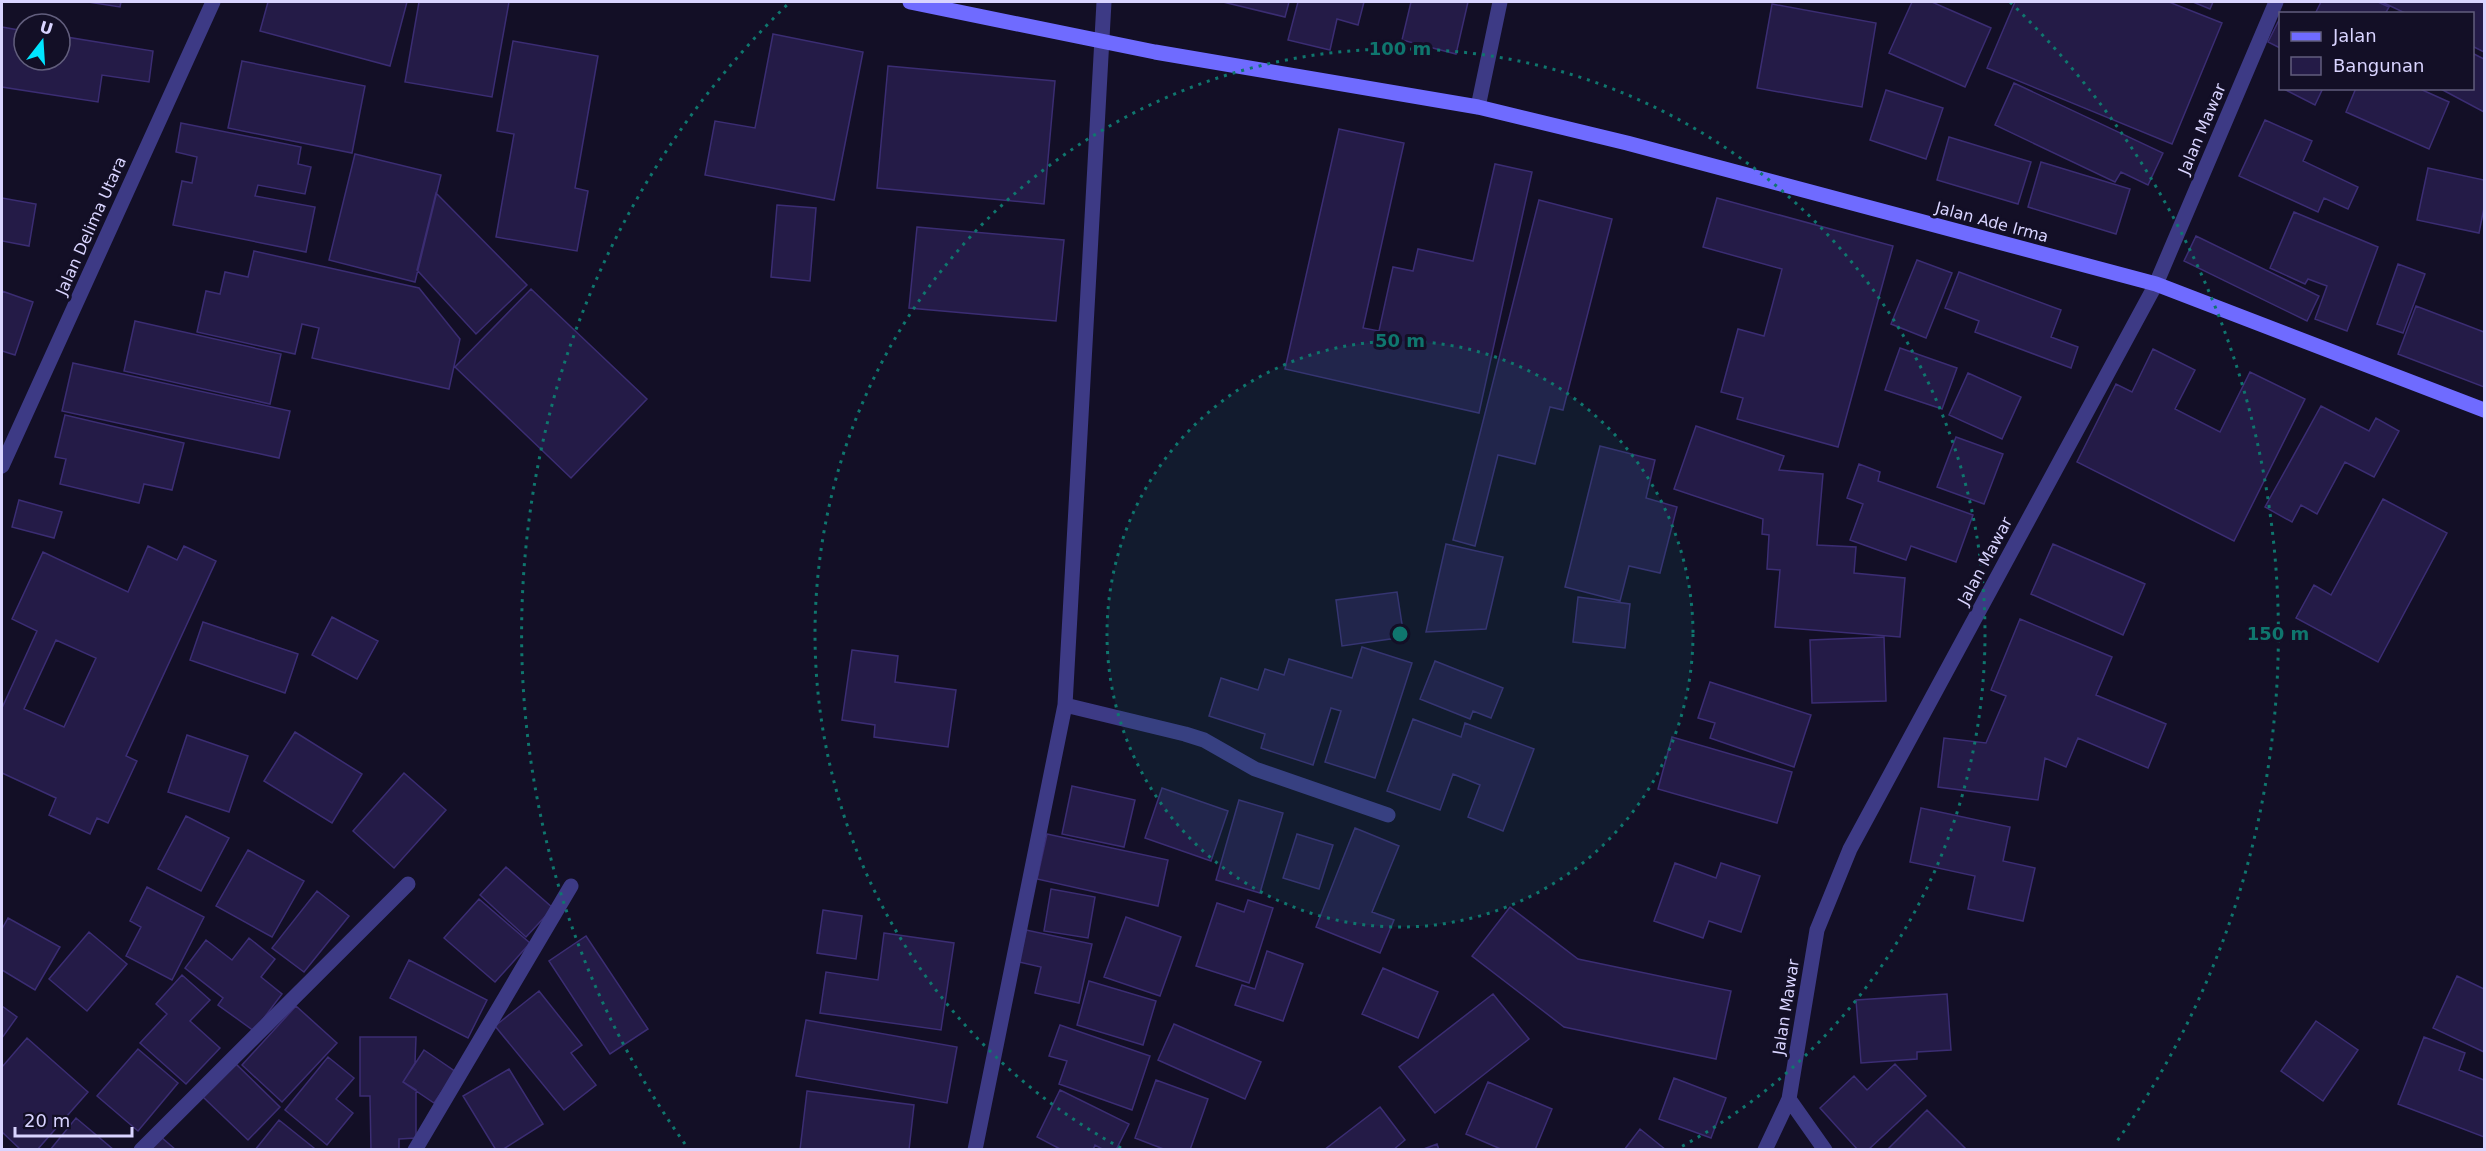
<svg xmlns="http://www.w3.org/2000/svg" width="2486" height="1151" font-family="'DejaVu Sans',sans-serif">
	<rect width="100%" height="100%" fill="#130f26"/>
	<path fill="#241b47" stroke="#3b2d73" stroke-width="1.5" fill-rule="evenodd" d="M88,2h33l-1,5z
		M268,2h139l-17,64 -130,-35z
		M419,2h90l-17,95 -87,-15z
		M1223,2h66l-4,15z
		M1298,2h66l-6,23 -21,-6 -7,31 -42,-10z
		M1411,2h57l-12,52 -54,-14z
		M1912,2h20l59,26 -26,59 -76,-34z
		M2015,2h154l53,21 -50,121 -185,-76z
		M2193,2h20l-3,7z
		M2321,2h57l11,5 -4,7h-70z
		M2382,2h102v50l-12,-6v-32h-65z
		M1772,4l104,19 -14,84 -105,-19z
		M2280,18v30l-12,-6z
		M2,27l22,4v29h36v-24l93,15 -4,31 -47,-7 -4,27 -96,-15z
		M773,34l90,18 -29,148 -129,-25 10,-54 40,7z
		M513,41l85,15 -23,132 13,3 -11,60 -81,-14 18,-103 -17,-3z
		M2472,53l12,6v53l-45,-24h33z
		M242,61l123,25 -13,67 -124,-25z
		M888,66l167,15 -11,123 -167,-16z
		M2014,83l149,70 -15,32 -27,-13 -6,10 -120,-57z
		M2282,88h41l-8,17z
		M2356,88h62l31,14 -20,47 -83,-37z
		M1886,90l57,18 -17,51 -56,-19z
		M2265,120l47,21 -9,20 55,26 -10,22 -24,-11 -6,14 -79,-36z
		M181,123l120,24 -3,17 13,3 -6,27 -47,-9 -3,11 60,11 -9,45 -133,-27 9,-44 10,2 5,-26 -21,-5z
		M1339,129l65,14 -41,185 16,3 14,-64 20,4 5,-22 55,12 22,-97 37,8 -53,241 -194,-44z
		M1949,137l82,25 -13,42 -81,-24z
		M355,154l86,21 -26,107 -86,-22z
		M2041,162l89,27 -14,45 -88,-27z
		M2428,168l56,12v28l-5,25 -62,-13z
		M436,193l91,92 -51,49 -59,-64z
		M2,198l34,6 -7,42 -27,-5z
		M1717,198l176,48 -55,201 -101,-28 6,-21 -22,-6 17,-63 26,7 18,-67 -79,-22z
		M1539,200l73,19 -49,191 -13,-3 -15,57 -37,-9 -23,91 -22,-6z
		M777,205l39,3 -6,73 -39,-4z
		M2294,212l84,35 -31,84 -32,-12 12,-33 -19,-7 -3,5 -35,-16z
		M917,227l147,13 -8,81 -147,-13z
		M2196,236l123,60 -12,25 -123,-60z
		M254,251l165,37 41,51 -11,50 -137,-31 7,-30 -17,-4 -7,30 -98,-22 9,-41 14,3 5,-22 23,5z
		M1917,260l35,13 -26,65 -35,-14z
		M2398,264l27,10 -22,59 -26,-9z
		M1959,272l102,38 -10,27 27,10 -7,21 -96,-36 4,-11 -34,-13z
		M531,289l116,110 -76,79 -116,-111z
		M2,291l31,11 -18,53 -13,-4z
		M2416,306l68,26v55l-86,-33z
		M135,321l146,33 -11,50 -146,-33z
		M1900,348l57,20 -15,41 -57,-19z
		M2153,349l42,21 -20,39 45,23 30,-60 55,27 -71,142 -157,-79 39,-78 16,8z
		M73,363l217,48 -11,47 -217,-47z
		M1968,373l53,24 -19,42 -53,-24z
		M2321,406l48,25 7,-13 23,13 -25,46 -29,-15 -28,52 -16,-9 -9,17 -27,-15z
		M65,415l119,28 -12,47 -28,-6 -5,19 -79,-19 6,-25 -11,-2z
		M1696,426l88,30 -5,14 44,4 -6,71 39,2 -2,26 51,5 -5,59 -125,-10 5,-57 -13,-1 2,-34 -7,-1 1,-15 -89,-30z
		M1956,437l47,17 -19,50 -47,-17z
		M1600,446l55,14 -9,38 31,9 -17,66 -31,-7 -9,35 -55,-14z
		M1859,464l21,8 -2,9 95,34 -17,47 -45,-16 -5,14 -56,-20 13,-36 -16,-6z
		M2383,499l64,34 -69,129 -82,-44 18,-33 17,10z
		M19,500l43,12 -8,26 -42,-11z
		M1446,544l57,13 -17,72 -60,3z
		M2053,544l92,40 -22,51 -92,-41z
		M148,546l29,14 7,-14 32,15 -90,195 11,5 -29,62 -11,-5 -7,16 -41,-19 7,-17 -54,-25v-65l35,-77 -25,-12 31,-67 85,40zM56,640l40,18 -32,69 -40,-18z
		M1397,592l7,45 -62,9 -6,-46z
		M1578,597l52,7 -5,44 -52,-6z
		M332,617l46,24 -21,38 -45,-24z
		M2020,619l92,38 -16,38 70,29 -18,44 -70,-30 -12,29 -21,-9 -7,42 -100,-13 6,-49 42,5 20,-47 -15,-6z
		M203,622l95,32 -13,39 -95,-33z
		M1884,637l2,64 -74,2 -2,-63z
		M1362,647l50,16 -37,115 -50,-16 16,-51 -10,-3 -18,57 -52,-17 4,-14 -56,-18 12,-38 37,12 7,-21 19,6 5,-16 63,19z
		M852,650l46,6 -3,26 61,8 -8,57 -74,-10 1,-12 -33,-5z
		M1435,661l68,27 -12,30 -18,-7 -3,8 -50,-20z
		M1710,682l101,33 -17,52 -84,-29 5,-15 -17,-5z
		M1413,719l48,18 4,-14 69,26 -31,82 -35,-14 12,-32 -27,-11 -13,36 -53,-19z
		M295,732l67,42 -30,49 -68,-42z
		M187,735l61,21 -19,56 -61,-20z
		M1672,737l120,35 -15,51 -119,-34z
		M404,773l42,37 -52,58 -41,-37z
		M1072,786l63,14 -11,47 -62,-13z
		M1162,788l66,23 -17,50 -66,-23z
		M1239,800l44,13 -23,80 -44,-13z
		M1921,808l89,19 -7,34 32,7 -12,53 -55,-12 7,-33 -65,-14z
		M186,816l43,22 -28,53 -43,-22z
		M1355,828l44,18 -27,66 22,8 -14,33 -64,-26z
		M1047,834l121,26 -10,46 -121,-27z
		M1297,834l36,11 -14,44 -36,-11z
		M248,850l56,31 -32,56 -56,-31z
		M1675,863l41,15 5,-15 39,13 -19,56 -32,-11 -6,17 -49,-17z
		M506,867l47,41 -27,29 -46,-42z
		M147,887l57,30 -32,63 -46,-24 15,-29 -11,-6z
		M1051,889l44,8 -7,41 -44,-7z
		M317,891l32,25 -45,56 -32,-24z
		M479,899l51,44 -35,39 -51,-44z
		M1248,900l25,8 -24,75 -53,-17 21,-63 27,9z
		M1510,907l68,52 153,32 -15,68 -152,-32 -92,-71z
		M823,910l39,6 -6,43 -39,-6z
		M1126,917l55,20 -21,59 -56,-19z
		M8,918l52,29 -25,43 -33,-20v-41z
		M1026,930l66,14 -13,59 -44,-10 6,-26 -22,-5z
		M89,932l38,32 -40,47 -38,-32z
		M884,933l70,10 -13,87 -121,-17 6,-41 52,8z
		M586,936l62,93 -38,25 -61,-93z
		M249,938l26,21 -14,18 21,17 -28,37 -36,-26 5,-7 -38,-30 21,-28 26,20z
		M1267,951l36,13 -20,57 -48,-16 7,-20 13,4z
		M409,960l78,40 -19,38 -78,-40z
		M1383,968l55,24 -20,46 -56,-24z
		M182,975l28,25 -20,21 30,27 -34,36 -46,-41 27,-29 -11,-10z
		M2457,976l27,13v63l-51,-24z
		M1089,981l67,20 -13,44 -66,-20z
		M539,991l43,54 -11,8 25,32 -32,25 -69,-84z
		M1493,994l36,45 -94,74 -36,-46z
		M1947,994l4,56 -34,2v7l-56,4 -5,-63z
		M2,1006l15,11 -15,21z
		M296,1006l41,37 -55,59 -40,-37z
		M806,1020l151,27 -10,56 -151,-27z
		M2316,1021l42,29 -35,51 -42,-30z
		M1174,1024l87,38 -16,37 -87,-39z
		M1060,1025l90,31 -18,54 -73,-26 8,-23 -18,-5z
		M360,1037h56l-1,26 -12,19 13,8v48l-17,1v11h-28l-1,-54h-10z
		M2424,1037l41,16 -6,17 25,10v57l-86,-33z
		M27,1038l61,54 -51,58h-16l-19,-18v-65z
		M138,1049l40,34 -40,48 -41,-35z
		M424,1050l32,22 -22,31 -31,-21z
		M328,1057l26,21 -18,21 17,14 -26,32 -42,-35z
		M236,1064l44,43 -32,33 -45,-43z
		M1895,1064l31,32 -58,54h-10l-38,-42 34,-32 13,14z
		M509,1069l34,55 -41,26h-6l-33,-54z
		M1674,1078l52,20 -15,40 -52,-19z
		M1156,1080l52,19 -18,51h-24l-31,-12z
		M1488,1082l64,27 -17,41h-32l-37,-16z
		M1060,1090l69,34 -13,26h-12l-9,-5 -2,5h-31l-25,-13z
		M807,1091l107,14 -5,45h-109z
		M1380,1107l25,33 -12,10h-69z
		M1927,1110l40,40h-80z
		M76,1118l38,32h-64z
		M279,1120l35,28 -2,2h-57z
		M1640,1129l26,21h-42z
		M161,1137l15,13h-26z
		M1437,1144l2,6h-18z"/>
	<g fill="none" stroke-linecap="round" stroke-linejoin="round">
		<path stroke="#3d3a85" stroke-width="15" d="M1478,107l22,-105
			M2,466l211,-464
			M1065,705l120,29 19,6 51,29 133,46
			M1789,1099l36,51
			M141,1150l267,-266
			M415,1150l156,-264
			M975,1150l90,-445 39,-703
			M1765,1150l24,-51 28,-169 33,-81 306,-565 120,-282"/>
		<path stroke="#6f6bff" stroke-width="15" d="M910,2l245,50 323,55 149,36 529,141 328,126"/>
	</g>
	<circle cx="1400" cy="634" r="293" fill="#0f766e" fill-opacity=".12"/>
	<g fill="none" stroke="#0f766e" stroke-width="3" stroke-dasharray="3 6">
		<circle cx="1400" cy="634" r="293"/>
		<path d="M1121 1148A585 585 0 1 1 1679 1148"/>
		<path d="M685 1144A878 878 0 0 1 790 2M2010 2A878 878 0 0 1 2115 1144"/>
	</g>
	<g text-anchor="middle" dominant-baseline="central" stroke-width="6" stroke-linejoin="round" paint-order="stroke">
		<g font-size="16" fill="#d9d4ff" stroke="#130f26">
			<text transform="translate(2202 129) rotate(-67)">Jalan Mawar</text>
			<text transform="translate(1992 222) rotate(15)">Jalan Ade Irma</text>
			<text transform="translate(91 226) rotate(-66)">Jalan Delima Utara</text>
			<text transform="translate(1985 561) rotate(-62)">Jalan Mawar</text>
			<text transform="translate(1786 1007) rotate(-81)">Jalan Mawar</text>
		</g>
	</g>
	<circle cx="1400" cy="634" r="9" fill="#0f766e" stroke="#130f26" stroke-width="3"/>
	<g font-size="18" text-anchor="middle" font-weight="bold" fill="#0f766e" stroke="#130f26" stroke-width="6" stroke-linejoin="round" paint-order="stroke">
		<text x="1400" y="55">100 m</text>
		<text x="1400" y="347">50 m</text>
		<text x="2278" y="640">150 m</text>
	</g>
	<rect width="2486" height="1151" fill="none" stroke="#d9d4ff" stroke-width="6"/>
	<rect x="2279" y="12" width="195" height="78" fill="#130f26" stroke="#625e7d" stroke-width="1.5"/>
	<rect x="2291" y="32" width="30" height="9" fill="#6f6bff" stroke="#625e7d" stroke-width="1.5"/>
	<text x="2333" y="42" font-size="18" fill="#d9d4ff">Jalan</text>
	<rect x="2291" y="57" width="30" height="18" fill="#241b47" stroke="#625e7d" stroke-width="1.5"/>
	<text x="2333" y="72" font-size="18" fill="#d9d4ff">Bangunan</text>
	<g transform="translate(42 42) rotate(17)"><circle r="28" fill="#130f26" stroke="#625e7d" stroke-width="1.5"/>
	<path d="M0-4.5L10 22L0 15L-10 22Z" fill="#00e5ff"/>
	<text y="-9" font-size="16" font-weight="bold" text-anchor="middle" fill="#d9d4ff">U</text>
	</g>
	<path d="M15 1127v9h117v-9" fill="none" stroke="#d9d4ff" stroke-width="3"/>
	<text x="24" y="1127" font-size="18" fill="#d9d4ff" stroke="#130f26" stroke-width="4.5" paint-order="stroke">20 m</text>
</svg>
